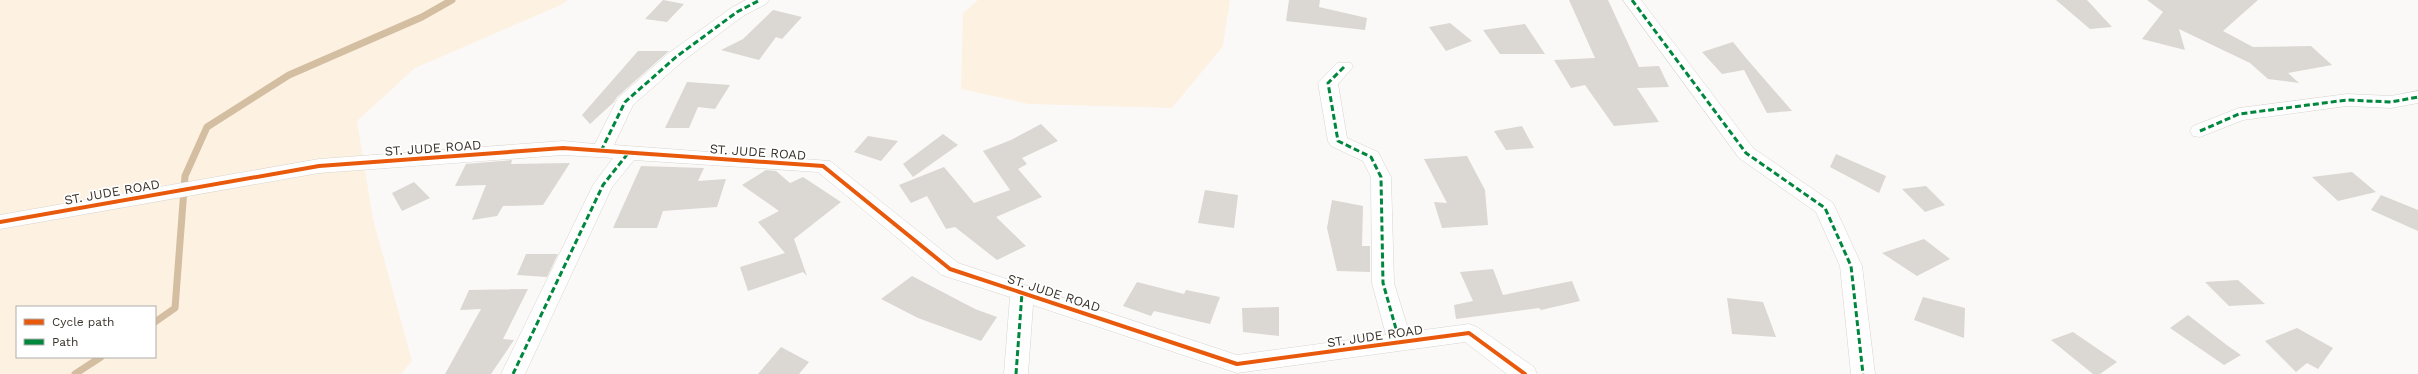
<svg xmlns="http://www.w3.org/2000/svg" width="2418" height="374" font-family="'Work Sans',sans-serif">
	<rect width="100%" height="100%" fill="#fbf9f7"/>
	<path fill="#fdf1e1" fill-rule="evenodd" d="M0,0h568l-7,5 -146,63 -58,53 16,98 39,142 -11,13h-401zM17,307h138v50h-138z
		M978,0h252l-7,46 -51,62 -143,-4 -68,-15 2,-76z"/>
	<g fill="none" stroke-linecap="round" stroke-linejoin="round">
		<path stroke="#d4bea1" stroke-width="7" d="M155,322l20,-14 10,-132 22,-49 82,-52 133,-58 30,-17
			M75,374l26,-17"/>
	</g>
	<path fill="#dbd7d2" d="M663,0l21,4 -17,18 -22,-3z
		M1289,0h31l-1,7 48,11 -2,12 -79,-9z
		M1569,0h39l31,67 20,-1 10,21 -32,1 22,34 -45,4 -29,-41 -14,3 -17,-28 41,-2z
		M2056,0h31l25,27 -22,2z
		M2147,0h111l-35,31 30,16 58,-1 21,19 -44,8 11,10 -31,-4 -18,-16 -71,-34 6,21 -43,-11 21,-27z
		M773,10l29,7 -20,22 -6,-2 -17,23 -38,-10 22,-11z
		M1450,23l22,18 -26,10 -17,-24z
		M1525,24l20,30h-45l-17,-24z
		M1733,42l13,16 46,53 -25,2 -23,-43 -22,4 -20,-22z
		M638,51h31l-52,46 -3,5 -24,22 -8,-9z
		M687,82l43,3 -15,24 -17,-2 -9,21h-24z
		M1041,124l17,17 -36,17 5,6 -9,5 24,28 -46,20 30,29 -29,14 -42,-33 -9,2 -19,-33 -16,7 -12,-18 45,-18 30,36 36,-13 -27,-39 28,-11z
		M1522,126l12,22 -28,2 -12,-19z
		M943,134l15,11 -45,32 -10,-13z
		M868,136l30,5 -17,20 -27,-9z
		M1836,154l50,22 -7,17 -49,-26z
		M1467,156l18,34 3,35 -46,3 -8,-26 13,1 -23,-44z
		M512,160l-1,4 59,-1 -27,42 -40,1 -6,10 -25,4 14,-35 -31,1 11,-22z
		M641,166l63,2 -6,13 28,-2 -9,28 -54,4 -6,17h-44z
		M766,170l10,1 14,12 13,-6 38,25 -47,37 13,37 -4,-4 -55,19 -8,-24 45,-14 -27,-31 21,-11 -37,-26z
		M2352,172l24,20 -38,9 -26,-24z
		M414,182l16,16 -28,13 -10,-18z
		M1926,186l19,19 -20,7 -23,-23z
		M1205,190l33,5 -4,33 -36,-5z
		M2381,195l37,15v21l-47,-21z
		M1332,200l31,6 -1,40h8v26l-33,-1 -10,-43z
		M1924,239l26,20 -33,17 -35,-23z
		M526,254h32l-11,23 -30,-2z
		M1493,269l10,26 69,-14 8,20 -39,9 -2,-2 -83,11 -2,-14 19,-4 -13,-29z
		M912,276l63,33 22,8 -16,24 -63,-23 -37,-19z
		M2238,280l27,24 -36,2 -24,-24z
		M1137,282l47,12 2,-4 34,7 -10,27 -56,-13 -3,5 -28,-10z
		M528,289l-25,50 11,1 -23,34h-46l36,-65 -21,1 9,-20z
		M1923,297l42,11 -1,30 -50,-18z
		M1727,298l36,4 13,35 -44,-3z
		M1279,307v29l-36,-4 -1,-24z
		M2188,315l40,31 13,9 -17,10 -54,-37z
		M2297,328l36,20 -15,21 -11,-6 -11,9 -31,-31z
		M2073,332l44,30 -17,12h-7l-42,-34z
		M781,347l28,15 -10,12h-41z"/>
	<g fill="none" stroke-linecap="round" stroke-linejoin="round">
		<g stroke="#d7d4ce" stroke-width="1">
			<path id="street" d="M746,0h23l-3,4 -23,12 -60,45 -50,44 -19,40 216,16 128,102 279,92 149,-20 -14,-52 -1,-106 -8,-16 -32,-15 -3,-5 -10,-58 19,-20h14l2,4 -15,17 9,54 31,14 13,25 3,106 15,49 60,-8 8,3 57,40 3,7h-30l-42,-32 -228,31 -204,-68 -5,69h-24l6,-77 -68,-22 -124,-103 -184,-12 -22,27 -87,187h-24l92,-189 20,-27 -50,-3 -244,18 -319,56v-14l319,-56 244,-18 32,3 23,-46 51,-45 62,-45z
				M1623,0h18l112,148 80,55 29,63 13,108h-24l-11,-108 -24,-54 -77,-54z
				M2418,91v12l-27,5 -44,-2 -104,14 -43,17 -7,-1 -3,-5 3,-5 46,-18 108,-14 44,2z"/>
		</g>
		<use href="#street" fill="#fefefe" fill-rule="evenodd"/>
		<path stroke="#00873e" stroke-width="3" stroke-dasharray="6 3" stroke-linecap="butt" d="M1632,0l114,153 79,55 26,58 12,108
			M1344,67l-16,16 10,58 33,16 10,20 2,106 17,60
			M2200,131l39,-17 108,-14 44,2 27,-5
			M601,151l24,-49 51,-45 61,-45 23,-12
			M513,374l90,-189 26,-33
			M1016,374l6,-81"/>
		<g stroke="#fff" stroke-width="6">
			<path id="cycleway" d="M0,222l319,-56 244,-18 260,18 127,103 287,95 232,-31 56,41"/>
		</g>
		<use href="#cycleway" stroke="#e8590c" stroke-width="4"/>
	</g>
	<g text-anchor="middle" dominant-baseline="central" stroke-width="3.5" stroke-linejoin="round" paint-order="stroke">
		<g font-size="13" fill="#393229" stroke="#fff">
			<text transform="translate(433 148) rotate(-4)">ST. JUDE ROAD</text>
			<text transform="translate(758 152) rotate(4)">ST. JUDE ROAD</text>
			<text transform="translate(112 192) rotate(-10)">ST. JUDE ROAD</text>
			<text transform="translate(1054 293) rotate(18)">ST. JUDE ROAD</text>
			<text transform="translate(1375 336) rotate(-8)">ST. JUDE ROAD</text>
		</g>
	</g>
	<rect x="16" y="306" width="140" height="52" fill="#ffffff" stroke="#b0ada9"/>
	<rect x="24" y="319" width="20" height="6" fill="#e8590c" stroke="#b0ada9"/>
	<text x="52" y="326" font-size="12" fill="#393229">Cycle path</text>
	<rect x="24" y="339" width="20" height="6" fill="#00873e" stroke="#b0ada9"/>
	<text x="52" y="346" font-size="12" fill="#393229">Path</text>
</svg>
